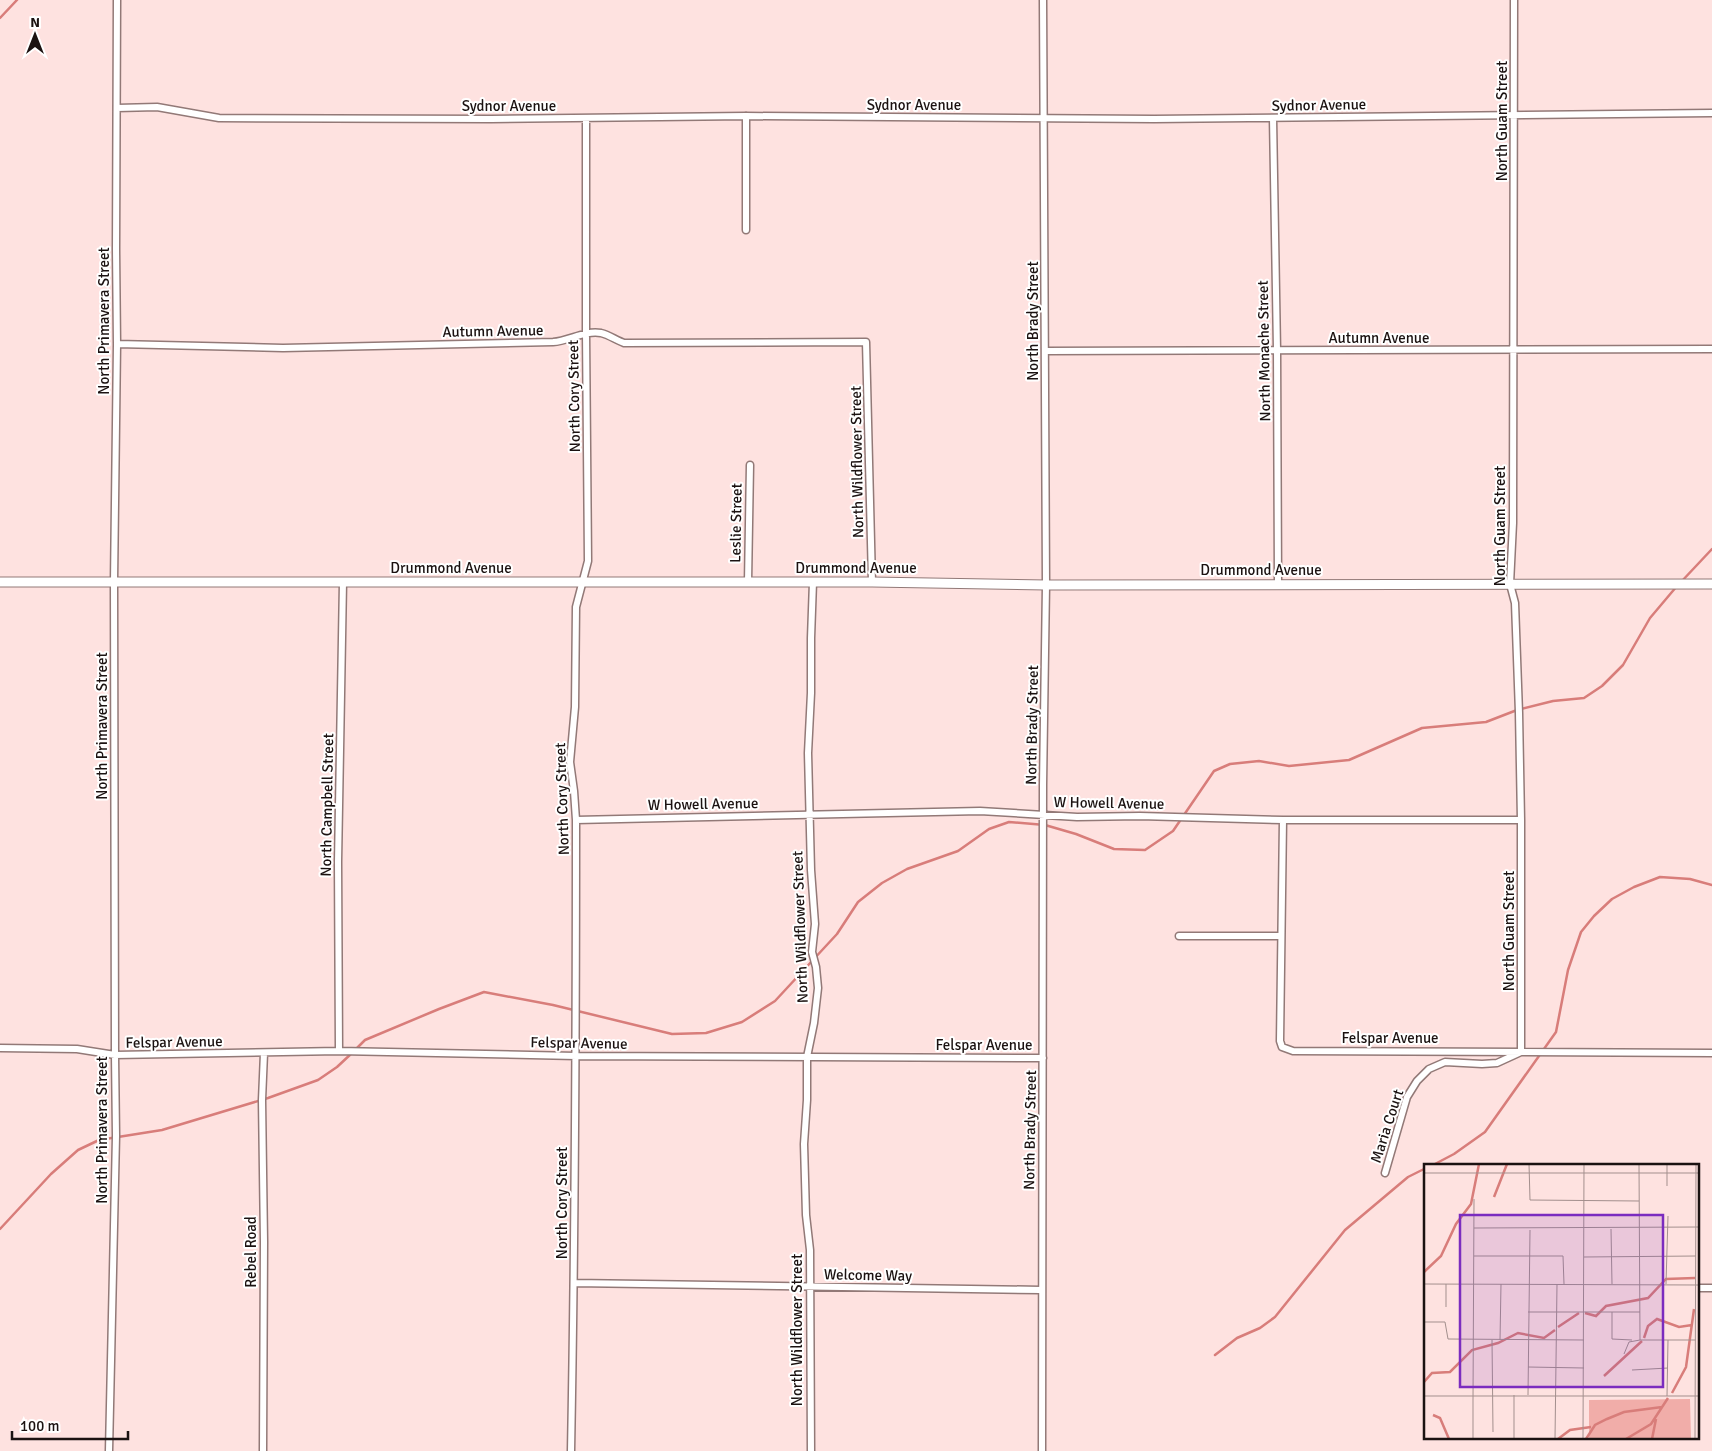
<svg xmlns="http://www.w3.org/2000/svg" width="1712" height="1451" font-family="Signika,sans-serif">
	<rect width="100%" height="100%" fill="#fee2e0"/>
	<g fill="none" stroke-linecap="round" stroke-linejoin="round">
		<path stroke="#d87d7a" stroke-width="2.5" d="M0,18l17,-18
			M1681,582l31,-33
			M356,1049l9,-9 74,-31 45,-17 69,13 119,29 34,-1 36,-11 33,-21 62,-67 21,-32 24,-19 25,-14 51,-18 31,-22 20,-7 36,3 31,9 38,15 31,1 28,-19 41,-60 16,-7 29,-3 30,5 60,-6 73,-32 64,-6 31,-12 36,-9 31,-3 18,-12 21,-21 27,-47 27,-32
			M1433,1165l21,-11 31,-22 71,-100 12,-62 13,-38 13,-16 18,-17 22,-12 26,-10 30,2 22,6
			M0,1229l51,-55 27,-24 21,-10 63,-10 106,-32 50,-18 19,-13 15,-14
			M1215,1355l22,-17 23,-10 15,-11 70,-87 63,-53 18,-9"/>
		<g stroke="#927977" stroke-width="9">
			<path id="street" d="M117,108l40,-1 62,11 272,1 255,-3 408,3 558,-6
				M1273,118l4,232 1,234
				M746,230v-114
				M117,344l166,4 270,-6c16,-1 32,-12 48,-9 8,2 15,7 23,10l242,-1 6,240
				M1046,351l666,-2
				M748,582l2,-117
				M576,820l404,-9 97,6 63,-1 143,4h238
				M1283,820l-3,221 2,6 11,4 419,2
				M1179,936h102
				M0,1048l77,1 38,6 224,-4 237,5 467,2
				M339,1051l-1,-189 5,-280
				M1385,1173l22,-76 10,-16 12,-12 16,-7 37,2 15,-1 24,-11v-232l-2,-107 -4,-110 -5,-19 3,-61 1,-523
				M574,1283l467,7
				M1698,1288h14
				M109,1451l7,-315 -1,-81 -1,-473 3,-238 -1,-95 1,-249
				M263,1451l1,-209 -2,-142 2,-47
				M571,1451c4,-210 5,-421 5,-631l-2,-29 -4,-29 5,-55 1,-100 12,-46 -2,-228v-215
				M811,1451l-1,-201 -4,-35 -2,-71 3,-44v-43l7,-34 4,-35 -2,-21 -4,-15 3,-28 -4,-54 -3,-117 3,-60v-55l2,-56
				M1042,1451l1,-666 3,-200 -3,-585"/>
		</g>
		<g stroke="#927977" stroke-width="11">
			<path id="secondary" d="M0,582h872l174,3 666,-1"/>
		</g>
		<use href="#street" stroke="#fff" stroke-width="6"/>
		<use href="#secondary" stroke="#fff" stroke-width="9"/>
	</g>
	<g text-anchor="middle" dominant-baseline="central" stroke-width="4" stroke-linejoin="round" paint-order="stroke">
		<g font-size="15" fill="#1b1211" stroke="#fff">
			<text x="914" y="105">Sydnor Avenue</text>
			<text transform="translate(1319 105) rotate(-1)">Sydnor Avenue</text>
			<text x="509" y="106">Sydnor Avenue</text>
			<text transform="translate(1502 121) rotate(-90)">North Guam Street</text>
			<text transform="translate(104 321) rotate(-90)">North Primavera Street</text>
			<text transform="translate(1033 321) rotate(-90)">North Brady Street</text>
			<text transform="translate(493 331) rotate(-1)">Autumn Avenue</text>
			<text x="1379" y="338">Autumn Avenue</text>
			<text transform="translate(1264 351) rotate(-91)">North Monache Street</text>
			<text transform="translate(574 396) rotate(-91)">North Cory Street</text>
			<text transform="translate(857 462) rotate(-91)">North Wildflower Street</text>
			<text transform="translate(736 523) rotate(-89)">Leslie Street</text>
			<text transform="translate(1500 526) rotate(-90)">North Guam Street</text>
			<text x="451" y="568">Drummond Avenue</text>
			<text x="856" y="568">Drummond Avenue</text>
			<text x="1261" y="570">Drummond Avenue</text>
			<text transform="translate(1032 725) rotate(-89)">North Brady Street</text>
			<text transform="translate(102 726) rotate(-90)">North Primavera Street</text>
			<text transform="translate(562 799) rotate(-92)">North Cory Street</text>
			<text transform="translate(1109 803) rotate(1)">W Howell Avenue</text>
			<text transform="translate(703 804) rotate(-1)">W Howell Avenue</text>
			<text transform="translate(327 805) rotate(-89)">North Campbell Street</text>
			<text transform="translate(800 927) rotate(-92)">North Wildflower Street</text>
			<text transform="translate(1509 931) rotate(-90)">North Guam Street</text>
			<text x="1390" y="1038">Felspar Avenue</text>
			<text transform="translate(174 1042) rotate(-1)">Felspar Avenue</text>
			<text transform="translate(579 1043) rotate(1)">Felspar Avenue</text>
			<text x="984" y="1045">Felspar Avenue</text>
			<text transform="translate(1387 1126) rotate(-72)">Maria Court</text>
			<text transform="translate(102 1130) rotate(-90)">North Primavera Street</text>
			<text transform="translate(1030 1130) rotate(-89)">North Brady Street</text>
			<text transform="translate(562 1203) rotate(-90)">North Cory Street</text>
			<text transform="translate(251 1252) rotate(-90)">Rebel Road</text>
			<text transform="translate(868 1275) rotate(1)">Welcome Way</text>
			<text transform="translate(797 1330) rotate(-90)">North Wildflower Street</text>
		</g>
	</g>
	<g transform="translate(1424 1164)">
		<rect width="275" height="275" fill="#fee2e0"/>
		<path d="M266,235l1,40h-102v-39z" fill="#f1ada9"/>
		<path fill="none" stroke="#d87d7a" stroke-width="2.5" d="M70,33l13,-33M0,108l17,-16 15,-32 15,-20 8,-40M161,149l11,3 10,-10 42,-8 18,-19 29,-1M134,163l21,-14M220,174l4,-12 9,-7 22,8 13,-2M180,212l38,-35M0,218l8,-9 18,-1 22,-22 26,-7 20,-10 26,5 11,-8M248,229l14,-26 8,-58M9,251l7,3 9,21M134,275l12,-9 21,-3M162,275l9,-14 12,-6 17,-7 38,-5M202,275l25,-15 17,-26M228,275l4,-20"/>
		<path fill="none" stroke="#a38f8d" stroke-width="1" d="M105,0l1,36 109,1M243,0v22M0,9h275M50,64l225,-1M187,65l1,55M50,92h89l1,28M160,93l112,-1M0,120l275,1M22,120v23M242,120l2,-68M104,148h112M188,148v27l20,1M0,158h21l3,17 136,1M68,176l1,92M76,176l1,-56M216,176h56M200,190l5,-12 11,-2 -1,-176M104,203l56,1M208,206l36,-2M104,231l2,-165M0,232h275M243,232l1,-56M49,237l1,-202M49,275v-38M90,275v-44M131,275l2,-155M159,275l1,-275M271,275l1,-275"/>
		<path fill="#7b2cbf" fill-opacity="0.15" stroke="#7b2cbf" stroke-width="2.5" d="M36,51h203v172h-203z"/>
		<rect width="275" height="275" fill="none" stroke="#1b1211" stroke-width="2.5"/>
	</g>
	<g transform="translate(35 35)" stroke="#ffffff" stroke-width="4" paint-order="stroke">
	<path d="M0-4L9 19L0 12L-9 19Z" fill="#1b1211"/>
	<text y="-8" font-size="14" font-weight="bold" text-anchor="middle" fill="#1b1211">N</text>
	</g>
	<path d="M12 1431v8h116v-8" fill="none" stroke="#1b1211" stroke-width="2.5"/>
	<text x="20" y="1431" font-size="15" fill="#1b1211" stroke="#ffffff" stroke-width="4" paint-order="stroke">100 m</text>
</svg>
